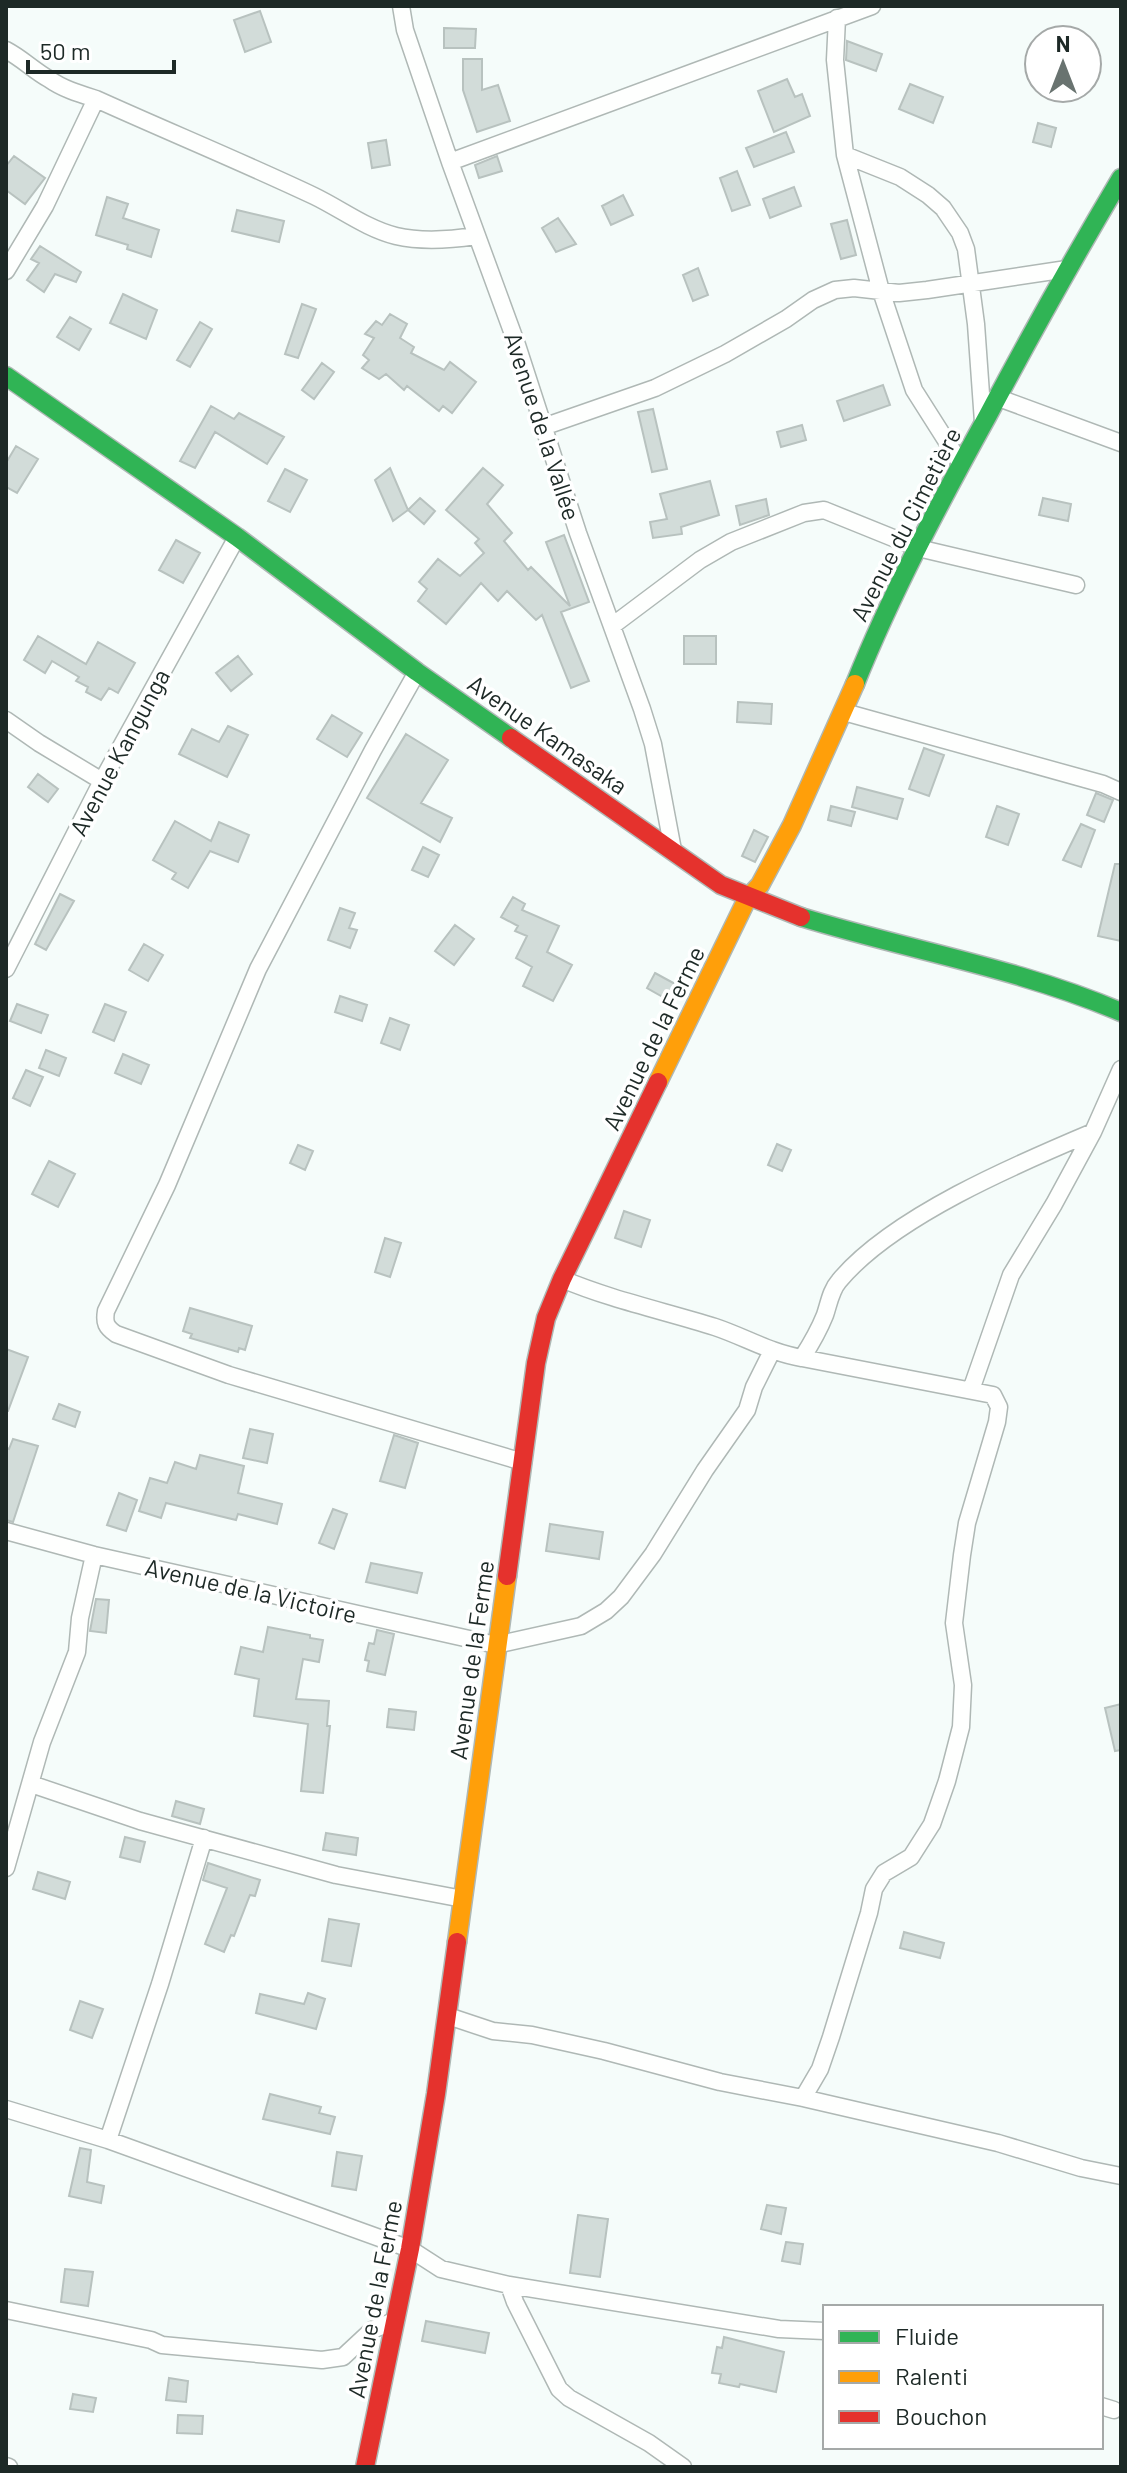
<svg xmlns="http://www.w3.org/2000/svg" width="1127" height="2473" font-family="Barlow,sans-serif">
	<rect width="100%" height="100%" fill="#f5fcfa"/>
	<path fill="#d2dcd9" stroke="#b8c2bf" stroke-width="2" d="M260,11l11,31 -26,10 -11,-32z
		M444,28l32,1 -1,19h-31z
		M847,41l35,13 -6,17 -30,-11z
		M463,59h19v31l16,-5 12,36 -33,11 -14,-42z
		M787,79l8,18 7,-3 8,22 -36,16 -16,-41z
		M910,84l33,13 -10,26 -34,-14z
		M1038,123l18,5 -5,19 -18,-5z
		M786,132l8,20 -40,15 -8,-19z
		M386,140l4,25 -18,3 -4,-25z
		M14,156l31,22 -20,26 -19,-14v-24z
		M497,156l5,15 -23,7 -4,-13z
		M737,171l13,34 -18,6 -12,-33z
		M794,187l7,19 -31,12 -7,-19z
		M623,195l10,20 -22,10 -9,-19z
		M107,197l21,7 -5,14 36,12 -8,27 -24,-8 1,-4 -32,-10z
		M237,210l47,11 -5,21 -47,-11z
		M558,218l18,26 -20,8 -14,-24z
		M847,220l9,35 -15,4 -10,-35z
		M40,246l41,26 -5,10 -21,-8 -11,18 -17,-12 12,-17 -8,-4z
		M698,268l10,27 -15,6 -10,-26z
		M123,294l34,16 -11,29 -36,-16z
		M302,304l14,5 -18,49 -13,-4z
		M390,314l17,10 -7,14 14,9 -3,6 33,17 6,-8 26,20 -24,31 -9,-7 -4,5 -32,-25 -3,4 -18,-16 -7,5 -17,-11 7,-8 -6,-5 11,-17 -9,-4 11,-13 6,4z
		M70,317l21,12 -12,21 -22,-13z
		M200,322l12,7 -22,38 -13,-7z
		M322,363l12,9 -20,27 -12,-9z
		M883,385l7,20 -46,16 -7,-20z
		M211,406l23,13 5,-6 45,24 -17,27 -52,-32 -20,36 -15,-7z
		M653,409l14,60 -15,3 -14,-60z
		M802,425l4,15 -25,7 -4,-15z
		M16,446l22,13 -21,34 -11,-6v-24z
		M390,468l18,42 -15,11 -18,-41z
		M483,468l20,17 -16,19 25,29 -8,8 24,29 3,-3 39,39 -24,-64 18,-7 25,67 -28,10 28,69 -18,7 -29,-73 -6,5 -29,-29 -9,10 -17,-18 -35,41 -28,-23 9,-12 -8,-7 19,-23 22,17 24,-23 -9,-10 4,-4 -33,-29z
		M285,469l22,11 -17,32 -22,-11z
		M710,481l9,34 -38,12 1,7 -29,4 -3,-16 17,-3 -7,-25z
		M420,498l15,13 -11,13 -16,-14z
		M1043,498l28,6 -3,17 -29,-6z
		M766,499l3,16 -29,10 -4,-19z
		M176,540l24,13 -17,30 -24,-13z
		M38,636l48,28 12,-22 37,21 -17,30 -9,-5 -8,12 -15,-8 2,-5 -12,-6 3,-4 -27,-16 -7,12 -21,-13z
		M684,636h32v28h-32z
		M238,656l14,18 -21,17 -15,-18z
		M738,702l34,2 -1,20 -34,-2z
		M332,715l30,18 -15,24 -30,-18z
		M228,726l20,9 -21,42 -48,-23 13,-25 27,13z
		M406,734l42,26 -27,43 31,15 -12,24 -73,-44z
		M924,748l20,7 -15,41 -20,-7z
		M38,774l20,15 -10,13 -20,-15z
		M857,787l46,12 -6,20 -45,-12z
		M1096,793l17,7 -9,22 -17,-7z
		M831,806l24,6 -4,14 -23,-6z
		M997,806l22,8 -11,31 -22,-8z
		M175,821l36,20 8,-19 30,13 -11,27 -28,-11 -22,37 -16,-9 4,-6 -23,-13z
		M1081,824l14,6 -14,37 -18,-7z
		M754,830l14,7 -13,25 -13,-6z
		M423,847l16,8 -11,22 -16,-7z
		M1115,864h6v77l-23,-5z
		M60,894l14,7 -28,49 -11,-6z
		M513,897l12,7 -3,6 37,16 -12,26 25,13 -19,36 -30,-15 9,-19 -16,-9 11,-22 -12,-5 3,-5 -17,-9z
		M340,908l15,5 -6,15 8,2 -7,18 -22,-8z
		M455,925l19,14 -20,26 -19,-14z
		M144,944l19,11 -15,26 -19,-11z
		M655,973l22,12 -9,15 -21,-12z
		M340,996l27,9 -5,16 -27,-9z
		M17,1004l31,11 -7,18 -31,-12z
		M105,1004l21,8 -12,29 -21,-9z
		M390,1018l19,7 -9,25 -19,-7z
		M46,1050l20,8 -7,18 -20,-8z
		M123,1054l26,11 -8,19 -26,-11z
		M26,1070l17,7 -13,29 -17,-8z
		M777,1144l14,6 -9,21 -14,-6z
		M298,1145l15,6 -8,19 -15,-7z
		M49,1161l26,13 -17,33 -26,-13z
		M624,1211l26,9 -9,27 -26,-9z
		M385,1238l16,5 -11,34 -15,-5z
		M190,1308l62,18 -7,24 -6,-2 -1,4 -48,-14 2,-4 -9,-3z
		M6,1349l22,8 -20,54h-2z
		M59,1404l21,8 -5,15 -22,-8z
		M250,1429l23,5 -6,29 -24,-5z
		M394,1435l24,8 -13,45 -25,-7z
		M13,1439l25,7 -25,76 -7,-2v-72l3,1z
		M200,1455l44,11 -6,27 44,11 -5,20 -39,-10 -2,6 -70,-17 -5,15 -22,-7 11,-33 17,5 8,-21 21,7z
		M119,1493l18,7 -11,31 -19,-6z
		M333,1509l14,5 -13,35 -15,-6z
		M550,1524l53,8 -4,27 -53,-8z
		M371,1563l51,10 -5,20 -51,-11z
		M96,1599l13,1 -3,33 -16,-2z
		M268,1627l42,8v3l13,2 -4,22 -16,-3 -7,40 33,2 -2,25h3l-7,67 -22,-2 7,-67 -54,-8 5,-37 -24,-5 6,-27 22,5z
		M377,1630l17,4 -9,41 -18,-4 2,-10 -4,-1 4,-17 5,1z
		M1121,1704v46l-6,1 -10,-43z
		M389,1709l27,3 -2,18 -27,-3z
		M176,1801l28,8 -4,15 -28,-8z
		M326,1833l32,5 -2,17 -33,-5z
		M125,1837l20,5 -5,20 -20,-5z
		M208,1863l52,17 -5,16 -5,-1 -16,41 -3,-1 -7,17 -19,-8 22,-56 -24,-8z
		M38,1872l32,10 -5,17 -32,-10z
		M329,1919l30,5 -8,42 -29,-5z
		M904,1932l40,11 -4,15 -40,-10z
		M308,1993l17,6 -9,30 -60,-16 4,-19 44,10z
		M80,2001l23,8 -11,29 -22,-8z
		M270,2094l51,13 -2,6 16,4 -5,17 -67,-15z
		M80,2148l11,2 -4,32 17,4 -3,17 -32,-7z
		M337,2152l25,4 -6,34 -24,-4z
		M767,2205l19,3 -5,26 -20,-5z
		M578,2215l30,4 -8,58 -30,-4z
		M786,2242l17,2 -3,20 -18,-3z
		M65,2269l28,3 -5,34 -27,-4z
		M426,2321l63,12 -4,20 -63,-12z
		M724,2337l60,15 -8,40 -36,-8 -1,3 -20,-4 2,-9 -9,-1 5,-26 5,1z
		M169,2378l19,3 -2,21 -20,-2z
		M73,2394l23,4 -3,14 -23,-3z
		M178,2415l25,1 -1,18 -25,-1z"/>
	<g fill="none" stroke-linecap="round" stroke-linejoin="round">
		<g stroke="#afb8b5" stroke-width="19">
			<path id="street" d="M401,6l4,24 45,132 67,183 61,188 64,176 11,35 20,106
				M837,18l-2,42 10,95 36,136 33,99 47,74
				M6,50c17,9 27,20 43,29 14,10 31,15 47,20 73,33 146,63 218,97 27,13 53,33 82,40 26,6 53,4 79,0
				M845,155l55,22 28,18 15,13 17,25 6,16 10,75 7,98
				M450,162l422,-156
				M6,271l39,-65 51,-107
				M996,397l125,46
				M543,427l112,-39 70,-34 61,-35 27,-19 22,-10 19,-2 45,5 28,-3 140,-21
				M612,626l88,-66 31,-18 73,-29 20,-3 94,38 158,37
				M417,672l-44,78 -115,219 -91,216 -61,126c-2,12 0,16 10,23l113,41 294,87
				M844,712l259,72 18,8
				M6,720l33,23 63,38
				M6,969l96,-188 135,-244
				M562,1279c50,21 102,32 153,48 30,10 56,26 87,31 9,-14 17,-28 23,-43 4,-12 6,-25 14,-34 53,-64 178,-117 254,-149l28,-63
				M802,1358l191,37 6,12 -2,15 -30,101 -5,32 -8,68 9,62 -2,42 -14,54 -15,43 -21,33 -27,16 -10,16 -5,24 -38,124 -11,32 -17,29
				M971,1390l40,-115 43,-71 39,-72
				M6,1531l88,24 402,90 85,-19 25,-15 15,-14 32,-43 52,-84 42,-60 7,-23 18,-36
				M31,1784l109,37 196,54 127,24
				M6,1868l36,-126 35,-90 3,-34 14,-63
				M448,2016l45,15 39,4 72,16 116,31 83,16 195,45 83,25 40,8
				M6,2109l102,31 302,109 31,20 68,16 6,17 44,87 10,9 80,45 34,24
				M108,2140l52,-156 44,-146
				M509,2285l270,44 46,2
				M6,2310l145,30 11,5 160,15 21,-3 29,-27 22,-9
				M1101,2406l13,4
				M6,2466l3,1"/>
		</g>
		<g stroke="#afb8b5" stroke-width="21">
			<path id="fast" d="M6,376l231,161 180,135 94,66
				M855,684c37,-92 84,-180 132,-267 43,-81 87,-160 134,-239
				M801,917c107,33 217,51 320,95"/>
		</g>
		<g stroke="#afb8b5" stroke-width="21">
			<path id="slow" d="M658,1082l89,-183 13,-14 32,-60 63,-141
				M457,1942l50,-366"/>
		</g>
		<g stroke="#afb8b5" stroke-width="21">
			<path id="jam" d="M511,738l210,147 80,32
				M507,1576l29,-213 10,-45 16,-39 96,-197
				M365,2467l45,-218 26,-155 21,-152"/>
		</g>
		<use href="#street" stroke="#fefffe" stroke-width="16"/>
		<use href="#fast" stroke="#30b455" stroke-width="18"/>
		<use href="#slow" stroke="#ff9f0a" stroke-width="18"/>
		<use href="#jam" stroke="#e5322d" stroke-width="18"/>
	</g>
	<g text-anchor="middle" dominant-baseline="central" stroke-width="7" stroke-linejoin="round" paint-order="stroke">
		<g font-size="24" fill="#1d2926" stroke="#fff">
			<text transform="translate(543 426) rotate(72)">Avenue de la Vallée</text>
			<text transform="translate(905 524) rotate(-63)">Avenue du Cimetière</text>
			<text transform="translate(548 734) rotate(35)">Avenue Kamasaka</text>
			<text transform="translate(119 752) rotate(-62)">Avenue Kangunga</text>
			<text transform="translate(653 1038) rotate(-64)">Avenue de la Ferme</text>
			<text transform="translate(251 1590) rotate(13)">Avenue de la Victoire</text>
			<text transform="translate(471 1660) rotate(-82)">Avenue de la Ferme</text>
			<text transform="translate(374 2299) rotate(-79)">Avenue de la Ferme</text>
		</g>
	</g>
	<rect width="1127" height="2473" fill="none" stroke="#1d2926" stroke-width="16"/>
	<rect x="823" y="2305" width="280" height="144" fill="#ffffff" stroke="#a5a9a8" stroke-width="2"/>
	<rect x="839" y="2331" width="40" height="12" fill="#30b455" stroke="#a5a9a8" stroke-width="2"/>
	<text x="895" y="2345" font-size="24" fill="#1d2926">Fluide</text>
	<rect x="839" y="2371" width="40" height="12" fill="#ff9f0a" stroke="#a5a9a8" stroke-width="2"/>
	<text x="895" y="2385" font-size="24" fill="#1d2926">Ralenti</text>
	<rect x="839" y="2411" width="40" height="12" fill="#e5322d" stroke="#a5a9a8" stroke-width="2"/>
	<text x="895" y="2425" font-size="24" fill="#1d2926">Bouchon</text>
	<g transform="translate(1063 64)"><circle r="38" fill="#ffffff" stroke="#a5a9a8" stroke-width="2"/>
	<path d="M0-6L14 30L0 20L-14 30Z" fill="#697370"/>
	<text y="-12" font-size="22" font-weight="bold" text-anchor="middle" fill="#1d2926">N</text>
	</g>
	<path d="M28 60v12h146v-12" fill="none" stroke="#1d2926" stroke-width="4"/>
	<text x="40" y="60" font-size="24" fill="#1d2926" stroke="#ffffff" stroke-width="6" paint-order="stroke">50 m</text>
</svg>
